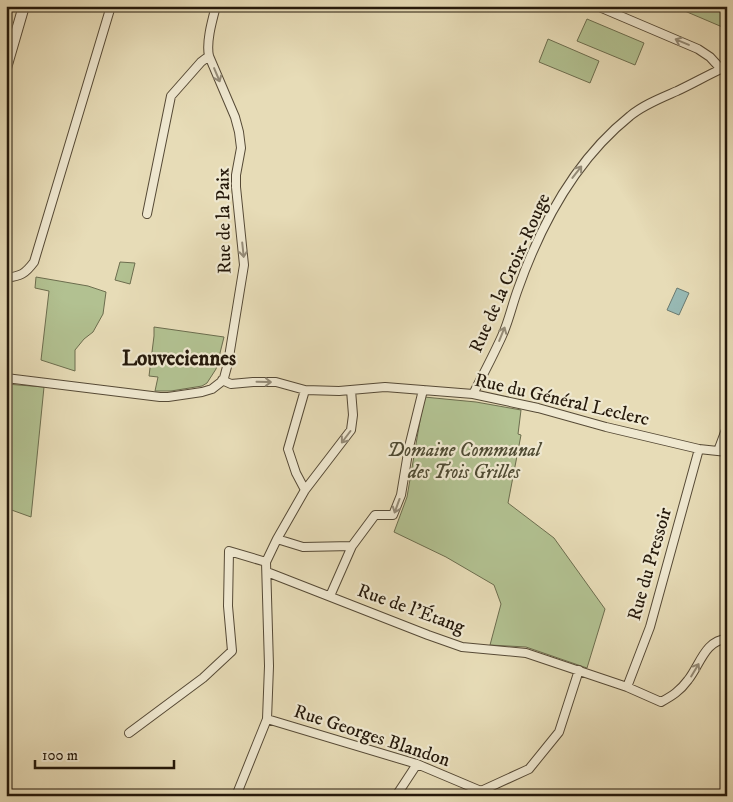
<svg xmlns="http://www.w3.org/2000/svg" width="733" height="802" font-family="'IM FELL DW Pica',serif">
	<rect width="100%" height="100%" fill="#e7dcb7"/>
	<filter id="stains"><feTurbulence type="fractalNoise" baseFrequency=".004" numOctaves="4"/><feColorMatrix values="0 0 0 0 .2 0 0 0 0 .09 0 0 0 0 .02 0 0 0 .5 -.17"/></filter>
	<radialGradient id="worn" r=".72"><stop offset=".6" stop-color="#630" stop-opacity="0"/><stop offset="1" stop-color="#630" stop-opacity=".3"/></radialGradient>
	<path fill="#b2c191" stroke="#6c6d4e" d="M673,6h44l10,3v20z
		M587,19l57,24 -9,22 -58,-24z
		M548,39l51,22 -9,22 -51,-21z
		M120,262l15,1 -5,21 -15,-4z
		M36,277l52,9 18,6 -3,22 -10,18 -9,7 -9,11v21l-34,-11 8,-69 -14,-3z
		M154,327l70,10 -8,32 -9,14 -5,3 -31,5h-16l3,-14 -9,-1 5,-40z
		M6,384l38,3 -13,130 -25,-9z
		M424,397l52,5 45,8 -3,24 3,1 -13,68 46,35 51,71 -18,59 -61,-21 -36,-2 11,-41 -7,-19 -48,-28 -52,-25 13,-35z"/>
	<path fill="#98bab5" stroke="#6a7a71" d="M677,288l12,5 -10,22 -12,-5z"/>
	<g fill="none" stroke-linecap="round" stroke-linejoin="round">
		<g stroke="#564a36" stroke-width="10">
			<path id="minor" d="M597,6l101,43 12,8 11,12
				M147,214l24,-118 30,-34 8,-6
				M6,278c15,-2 19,-4 28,-16l77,-256
				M6,378l154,19h8l34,-5 10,-3 9,-7 3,-4 4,-15 16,-98 -8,-78v-12l5,-27 -2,-16 -4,-15 -26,-61c-3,-14 3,-35 7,-50
				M222,380l9,4 22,-2h23l29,8 34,1 46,-4 88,7 65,14 68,19 93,22 28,3
				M305,390l-17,59 8,24 9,17
				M473,394c10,-19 20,-38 29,-58 7,-15 10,-31 16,-47 23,-65 57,-129 112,-173 13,-11 31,-18 47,-25 15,-7 29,-15 44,-22l6,-2
				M718,451l9,-24
				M277,539l26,8 49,-1 23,-31h18l8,-20 8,-48 14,-57
				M267,572l161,63 34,12 64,6 101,34 34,15c11,-6 19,-11 27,-22 12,-15 17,-40 39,-41
				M330,596l22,-50
				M627,687l23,-60 49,-178
				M267,719l150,45 64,27 48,-22 30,-37 20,-62
				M129,733l74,-55 29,-27 -4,-45 1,-55 37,11
				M236,796l31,-77 2,-53 -3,-104 11,-23 28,-49 46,-60 2,-15 -2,-25
				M396,796l21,-32"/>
		</g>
		<g stroke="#564a36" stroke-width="12">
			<path id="tertiary" d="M6,68l18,-62"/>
		</g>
		<use href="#minor" stroke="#efe8d0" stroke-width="8"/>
		<use href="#tertiary" stroke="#efe8d0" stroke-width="10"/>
	</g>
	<defs><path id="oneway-shaft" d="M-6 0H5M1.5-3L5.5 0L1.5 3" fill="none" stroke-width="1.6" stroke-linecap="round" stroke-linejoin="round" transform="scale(1.25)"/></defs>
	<g stroke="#948b77">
		<use href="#oneway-shaft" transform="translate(682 42) rotate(-157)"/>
		<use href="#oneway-shaft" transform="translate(217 75) rotate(67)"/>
		<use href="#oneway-shaft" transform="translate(577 172) rotate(-52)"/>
		<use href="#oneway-shaft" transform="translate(243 250) rotate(84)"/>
		<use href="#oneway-shaft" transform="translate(502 334) rotate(-68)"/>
		<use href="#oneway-shaft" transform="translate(264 382) rotate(1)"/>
		<use href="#oneway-shaft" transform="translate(346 437) rotate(127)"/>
		<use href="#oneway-shaft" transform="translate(397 506) rotate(110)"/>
		<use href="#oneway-shaft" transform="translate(695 670) rotate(-59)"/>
	</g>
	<g text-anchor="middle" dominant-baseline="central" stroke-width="4.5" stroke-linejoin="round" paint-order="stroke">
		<g font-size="19" fill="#25190b" stroke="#efe8d0">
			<text transform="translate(224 221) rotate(-91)">Rue de la Paix</text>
			<text transform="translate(510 273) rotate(-66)">Rue de la Croix-Rouge</text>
			<text transform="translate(562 400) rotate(13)">Rue du Général Leclerc</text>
			<text transform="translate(650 564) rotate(-74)">Rue du Pressoir</text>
			<text transform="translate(411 609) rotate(20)">Rue de l'Étang</text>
			<text transform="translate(372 736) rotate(18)">Rue Georges Blandon</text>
		</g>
		<g font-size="19" font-style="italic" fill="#4f4b33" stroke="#efe8d0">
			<text x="464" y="450">Domaine Communal<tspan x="464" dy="22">des Trois Grilles</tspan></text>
		</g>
		<g font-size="21" font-weight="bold" fill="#25190b" stroke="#efe8d0">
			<text x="179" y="359">Louveciennes</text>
		</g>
	</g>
	<rect width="733" height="802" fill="none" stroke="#e7dcb7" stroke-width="25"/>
	<rect x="8" y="8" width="718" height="787" fill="none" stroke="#25190b" stroke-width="2.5"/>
	<rect x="12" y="12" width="708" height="777" fill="none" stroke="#25190b"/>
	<path d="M35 760v8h139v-8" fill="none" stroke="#25190b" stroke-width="2.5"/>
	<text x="42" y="760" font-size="15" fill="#25190b" stroke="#efe8d0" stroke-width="4" paint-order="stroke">100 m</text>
	<rect width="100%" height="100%" filter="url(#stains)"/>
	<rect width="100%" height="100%" fill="url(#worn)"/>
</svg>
